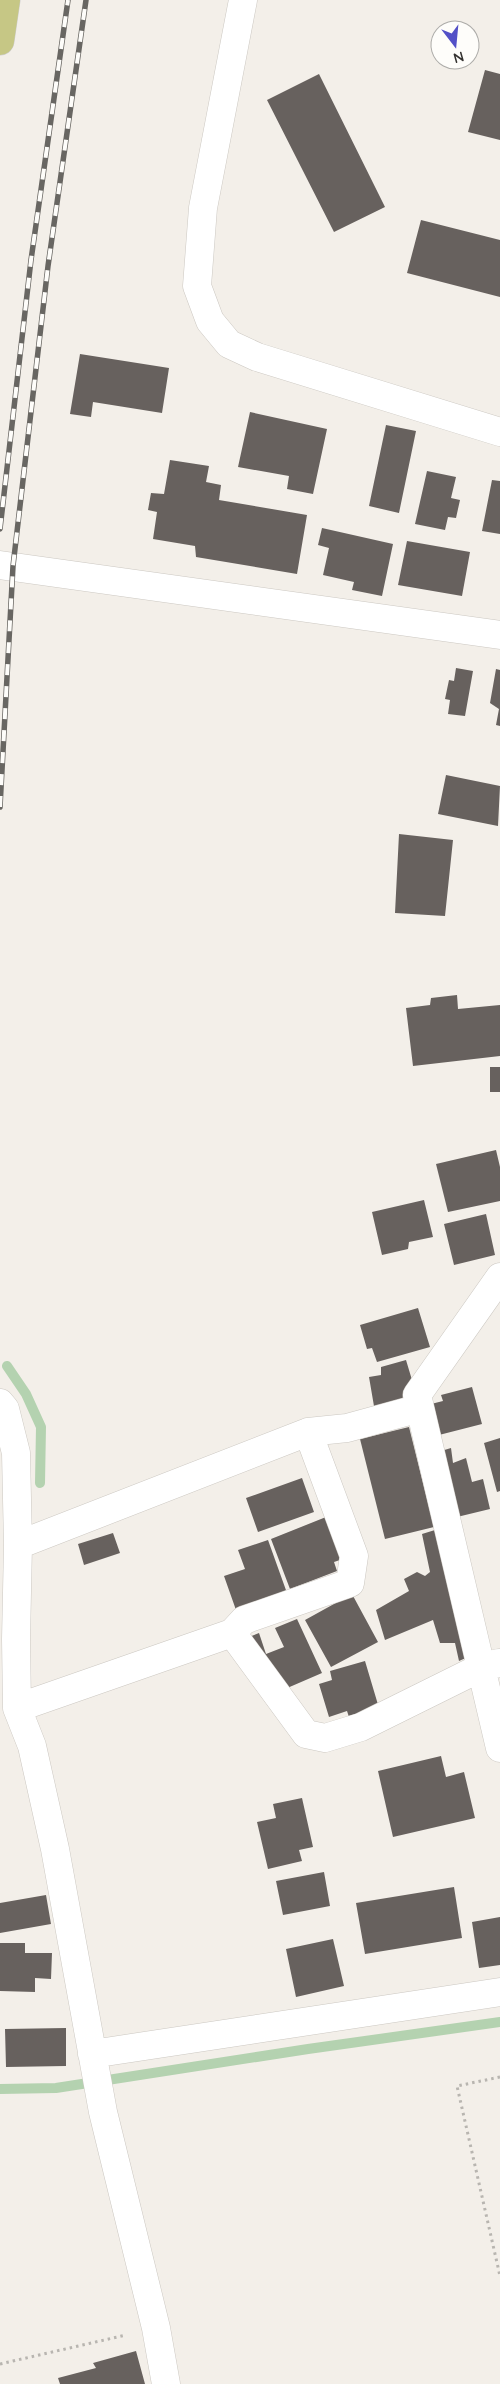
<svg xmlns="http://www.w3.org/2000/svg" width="500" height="2384" font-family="Quicksand,sans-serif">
	<rect width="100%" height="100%" fill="#f3efe9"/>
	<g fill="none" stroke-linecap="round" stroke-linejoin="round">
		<path stroke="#b4d2b0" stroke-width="10" d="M7,1366l19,28 15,33 -1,56
			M0,2089l56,-1 252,-39 192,-27"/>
	</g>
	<path fill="#67615e" d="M485,70l15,4v66l-32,-8z
		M319,74l66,133 -51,25 -67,-132z
		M421,220l79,20v57l-93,-24z
		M80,354l89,14 -7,45 -69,-11 -2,15 -21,-3z
		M250,412l77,17 -14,65 -26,-5 2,-13 -51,-9z
		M386,425l30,6 -17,82 -30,-7z
		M170,460l39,6 -3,16 15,3 -2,15 88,15 -10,59 -101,-17 -1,-11 -42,-7 4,-27 -9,-2 3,-17 13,1z
		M427,471l29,6 -5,21 9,2 -4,18 -8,-1 -3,13 -30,-6z
		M492,480l8,1v53l-18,-3z
		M322,528l71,16 -11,52 -30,-6 2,-8 -31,-7 6,-27 -11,-3z
		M407,541l63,11 -8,44 -64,-11z
		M456,668l17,3 -8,45 -17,-2 2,-14 -5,-1 4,-19 5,1z
		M496,669l4,1v56l-4,-1 3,-16 -9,-6z
		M446,775l54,11 -2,40 -60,-12z
		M399,834l54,6 -8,76 -50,-3z
		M457,995l1,14 42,-4v51l-87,10 -7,-58 24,-3 1,-7z
		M490,1067h10v25h-10z
		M496,1150l4,17v34l-52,11 -12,-48z
		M424,1200l9,37 -24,5 -1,7 -26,6 -10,-43z
		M486,1214l9,41 -41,10 -10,-41z
		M418,1308l12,39 -53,15 -5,-14 -5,1 -7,-24z
		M406,1360l6,20 -14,27 -23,5 -6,-35 12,-2v-8z
		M472,1387l10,37 -43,11 -8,-31 12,-3 -2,-6z
		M409,1427l25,100 -49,12 -25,-100z
		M500,1438v53l-3,1 -13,-49z
		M451,1448l2,15 13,-5 6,24 11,-3 7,30 -33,8 -16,-66z
		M302,1478l12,34 -56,20 -12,-34z
		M326,1517l17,42 -9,3 3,9 -47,18 -19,-50z
		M435,1530l33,127 -9,4 -4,-18h-15l-7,-23 -48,20 -9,-30 33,-19 -5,-12 13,-7 8,4 5,-4 -8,-38z
		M113,1533l7,20 -36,12 -6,-21z
		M268,1540l19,53 -51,17 -12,-34 21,-7 -7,-19z
		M352,1594l26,48 -47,25 -26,-47z
		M297,1619l25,54 -44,19 -34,-53 15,-6 7,21 18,-7 -9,-19z
		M365,1661l14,47 -30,9 -2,-6 -18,6 -10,-33 13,-4 -2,-9z
		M441,1756l5,21 18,-5 11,46 -82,19 -15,-66z
		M302,1798l11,49 -14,3 3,11 -34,8 -11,-47 19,-4 -3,-14z
		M324,1872l6,34 -47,9 -7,-34z
		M454,1887l8,51 -97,16 -9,-51z
		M46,1895l5,29 -51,9v-30z
		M500,1917v48l-21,3 -7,-46z
		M333,1939l11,47 -48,11 -10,-48z
		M0,1943h25v10h27l-1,26 -16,-1v14l-35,-1z
		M66,2028v38l-60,1 -1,-38z
		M136,2351l9,33h-85l-2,-6 38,-10 -3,-5z"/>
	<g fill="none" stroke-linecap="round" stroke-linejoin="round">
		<g stroke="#ccc8c2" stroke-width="29">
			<path id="minor" d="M243,0l-40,208 -6,78 13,35 19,23 28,13 243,75
				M0,565l500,70
				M500,1277l-83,118 83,353
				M0,1403l5,6 11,44 2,92 -2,94 1,69 15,38 23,103 48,263 53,216 10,56
				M18,1545l290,-113 39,-4 73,-20
				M232,1633l74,101 19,4 36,-11 121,-60 17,-4
				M17,1708l215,-75 12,-13 106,-37 4,-27 -46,-124
				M92,2054l408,-62"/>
		</g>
		<g stroke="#cececd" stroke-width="29">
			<path id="major" d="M0,41l6,-41"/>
		</g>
		<path stroke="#b8b5b0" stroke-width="3" stroke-dasharray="2.5 4" stroke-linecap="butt" d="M500,2077l-43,9 43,190
			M0,2364l126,-29"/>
		<use href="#minor" stroke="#fff" stroke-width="28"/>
		<use href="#major" stroke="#c6c785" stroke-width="28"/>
		<g stroke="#686662" stroke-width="5.5">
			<path id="rail" d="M0,529l31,-269 37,-260
				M0,807l13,-241 35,-300 38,-266"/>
		</g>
		<use href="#rail" stroke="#fefdfa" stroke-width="4" stroke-dasharray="11" stroke-linecap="butt"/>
	</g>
	<g transform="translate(455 45) rotate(164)"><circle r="24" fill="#fefdfa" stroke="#adaca9"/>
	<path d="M0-4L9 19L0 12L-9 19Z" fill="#5350c7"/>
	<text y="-8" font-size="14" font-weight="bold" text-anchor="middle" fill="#343230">N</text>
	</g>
</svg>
